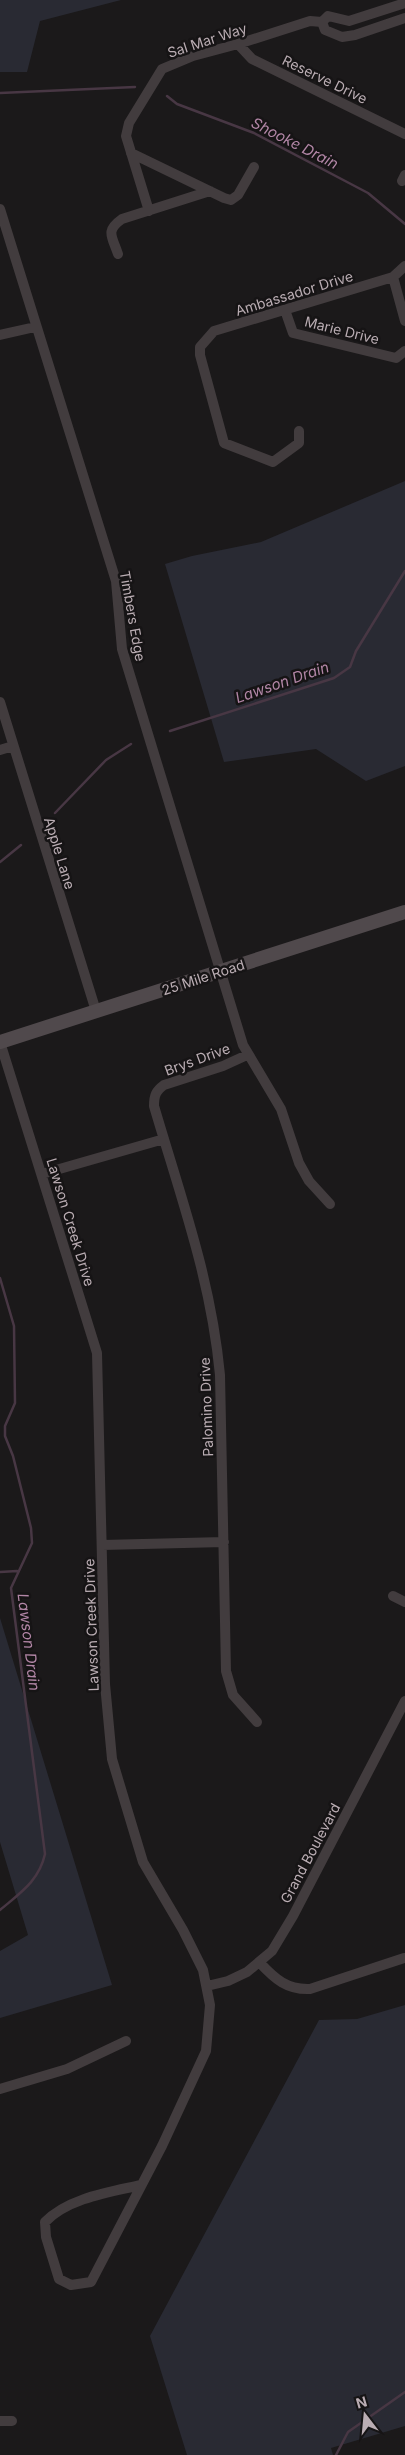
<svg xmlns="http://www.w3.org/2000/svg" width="405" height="2455" font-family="Inter,sans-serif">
	<rect width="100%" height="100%" fill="#1b191a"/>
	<path fill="#292a33" d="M0,0h121l-81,21 -13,51h-27z
		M405,481v285l-39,15 -50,-32 -92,13 -59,-198 27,-8 69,-14z
		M0,1618l112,367 -112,33v-67l28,-16 -28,-93z
		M405,2005v421l-74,22 2,7h-146l-37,-119 169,-316 38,-1z"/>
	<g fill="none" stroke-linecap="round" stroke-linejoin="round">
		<path stroke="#483744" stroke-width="2.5" d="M0,93l135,-6
			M167,96l10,8 77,29 114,60 37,31
			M170,731l164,-53 16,-11 6,-16 49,-80
			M55,813l51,-53 25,-16
			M0,862l21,-17
			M0,1278l14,48 1,77 -10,23v10l8,20 18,72 1,15 -21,45 34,266c-6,27 -25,39 -45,56
			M0,1572l17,-1
			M336,2455l12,-23 57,-40"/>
		<path stroke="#423c3e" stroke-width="10" d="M405,3l-56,18 -21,-5 -6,6 3,8 17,7 13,-2 50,-17
			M238,44l14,15 153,75
			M131,153l93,45 7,2 7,-5 16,-28
			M402,181l3,-6
			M0,209l116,372 6,68 121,396 38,64 18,54 10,18 21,23
			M149,211l-23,-75 3,-13 33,-54 31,-13 45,-12 72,-23 12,1
			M118,254c-6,-18 -13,-23 4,-35l88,-28
			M393,277l12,44
			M285,310l8,23 103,25 9,-7
			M0,335l35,-8
			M299,431v12l-26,19 -49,-19 -24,-88v-8l14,-16 179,-54 12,-11
			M0,702l96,309
			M0,750l13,-4
			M0,1042l97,311 8,331 7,75 31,103 40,68 20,40 7,35 -4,46 -44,95 -71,136 -20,3 -12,-6 -13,-42 -1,-15c23,-24 65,-30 96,-37
			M247,1055l-24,11 -59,19c-8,6 -10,10 -10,21 27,92 57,173 66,269l6,296 7,24 24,27
			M42,1174l122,-35
			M102,1545l122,-3
			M393,1596l12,6
			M260,1963c15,16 27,27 50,26l94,-31
			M207,1986l21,-5 19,-9 25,-21 21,-35 112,-215
			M0,2089l67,-20 59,-28
			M0,2421h12"/>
		<path stroke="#50494c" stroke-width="14" d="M0,1042l405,-130"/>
	</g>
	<g text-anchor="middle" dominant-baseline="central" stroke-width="5" stroke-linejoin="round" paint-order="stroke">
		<g font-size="14" fill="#baadb3" stroke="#161415">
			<text transform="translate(207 40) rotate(-18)">Sal Mar Way</text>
			<text transform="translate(325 79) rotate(26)">Reserve Drive</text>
			<text transform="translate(294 293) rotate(-17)">Ambassador Drive</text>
			<text transform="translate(342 330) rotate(14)">Marie Drive</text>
			<text transform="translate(133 616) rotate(80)">Timbers Edge</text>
			<text transform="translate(60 853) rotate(73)">Apple Lane</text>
			<text transform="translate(203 977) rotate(-18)">25 Mile Road</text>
			<text transform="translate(197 1059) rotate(-20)">Brys Drive</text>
			<text transform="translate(71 1222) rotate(73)">Lawson Creek Drive</text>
			<text transform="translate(206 1407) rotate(-92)">Palomino Drive</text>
			<text transform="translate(91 1625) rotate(-92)">Lawson Creek Drive</text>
			<text transform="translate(310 1853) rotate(-62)">Grand Boulevard</text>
		</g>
		<g font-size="15" font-style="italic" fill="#b286a6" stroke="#161415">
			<text transform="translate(295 143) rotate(27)">Shooke Drain</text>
			<text transform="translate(282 682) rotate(-19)">Lawson Drain</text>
			<text transform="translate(29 1642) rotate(83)">Lawson Drain</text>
		</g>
	</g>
	<g transform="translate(365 2415) rotate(344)" stroke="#161415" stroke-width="4" paint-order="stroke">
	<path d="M0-4L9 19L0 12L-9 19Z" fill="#baadb3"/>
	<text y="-8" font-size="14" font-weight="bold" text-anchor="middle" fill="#baadb3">N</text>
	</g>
</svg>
